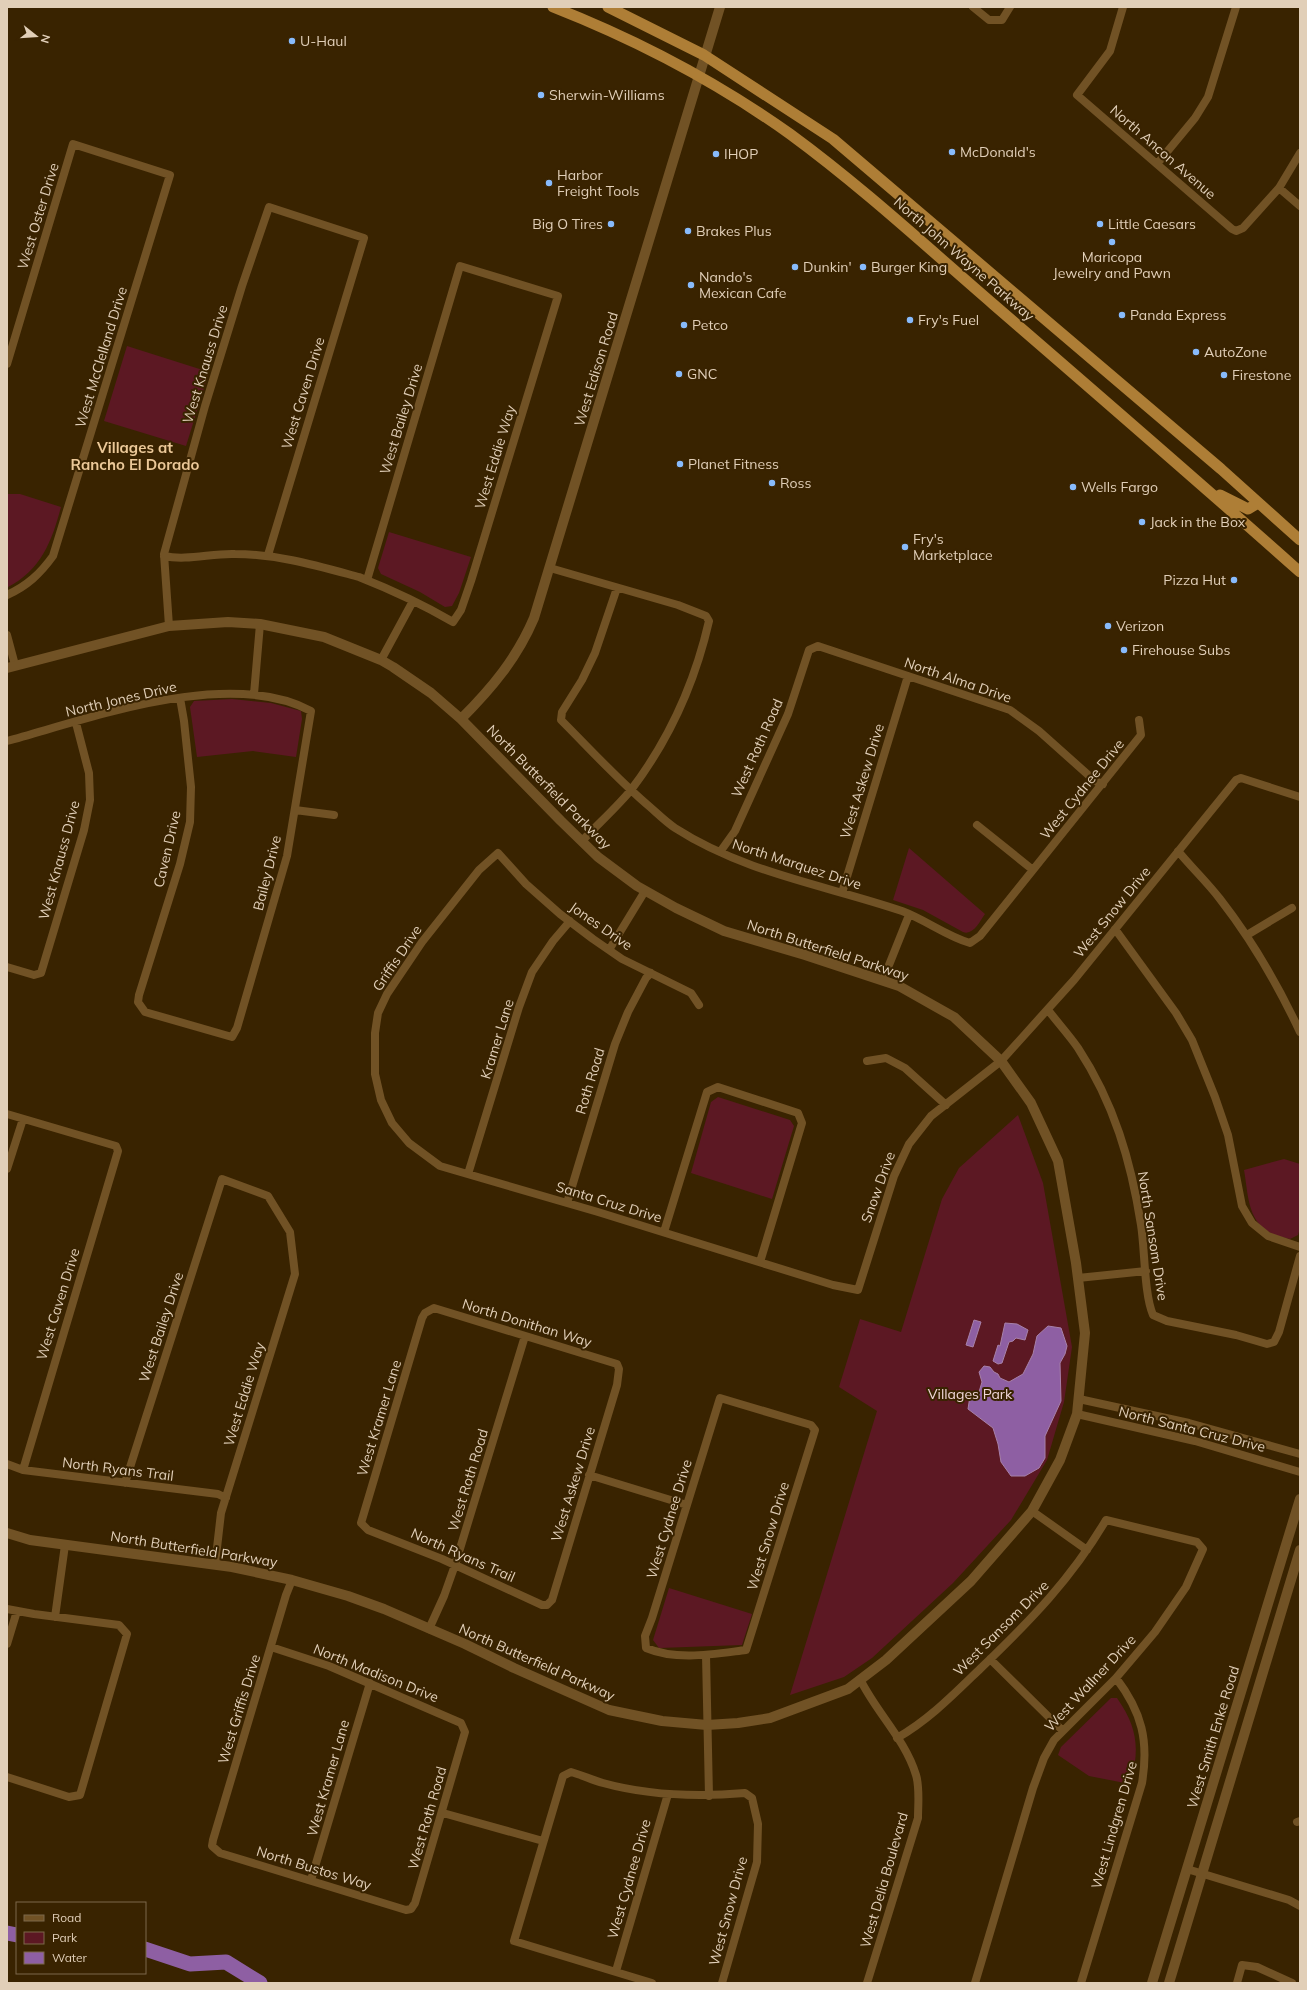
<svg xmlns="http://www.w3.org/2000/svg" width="1307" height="1990" font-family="Mulish,sans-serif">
	<rect width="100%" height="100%" fill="#392300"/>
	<path fill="#5c1823" d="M127,346l82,26 -23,74 -82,-25z
		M7,494h13l41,13c-9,34 -20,63 -53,80z
		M389,532l82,25 -12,36 -7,13 -7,1 -25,-15 -39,-18 -3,-6z
		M232,699l39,4 30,8 1,8 -6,38 -43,-6 -56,6 -7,-50 4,-6z
		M909,848l76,66c-5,7 -12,22 -22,18l-40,-22 -30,-10z
		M718,1097l72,23 4,6 -22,73 -81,-26 20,-71z
		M1018,1115l25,68 29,164 -8,55 -17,58 -36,60 -58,63 -81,75 -28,19 -54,18 87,-284 -38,-24 21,-68 41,13 41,-133 17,-31z
		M1284,1159l16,5v64l-2,7 -8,4c-7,-2 -15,-3 -21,-7 -22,-12 -21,-41 -25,-62z
		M669,1588l83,26 -10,31 -83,3 -6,-8z
		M1111,1698h6c21,30 23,52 13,86l-41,-8 -31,-21 3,-8z"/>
	<path fill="#8e5fa3" stroke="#a781a9" d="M974,1320l7,2 -8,25 -7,-2z
		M1005,1323l12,1 11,6 -3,10 -9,-2 -3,3 -4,1 -7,21 -4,1 -5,-3 5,-16 2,1z
		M1048,1326l13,2 6,18 -2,8 -5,9 1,38 -16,35v22l-6,10 -14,8h-14l-10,-14 -3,-18 -5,-16 -25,-19 2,-13 9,-4 3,-10 -3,-10 5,-6 6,1 4,5 4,2 2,4 9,4 14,-8 10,-20 4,-18z"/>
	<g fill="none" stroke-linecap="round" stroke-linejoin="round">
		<path stroke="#8e5fa3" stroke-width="15" d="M7,1933l10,2
			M145,1949l45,15 36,-2 34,21"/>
		<path stroke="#715225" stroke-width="8" d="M973,7l16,13h13l8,-13
			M1123,7l-13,44 -33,44 155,134 4,2 7,-3 36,-40 21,-35
			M1157,164l38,-46 13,-21 28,-90
			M1279,188l21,18
			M7,364l66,-220 97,31 -117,381c-13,18 -26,30 -46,39
			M164,556c23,5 48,-3 71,-2 43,0 83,12 124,23 33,13 63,27 94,45l8,-12 10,-29 87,-285 -98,-30 -93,314
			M550,568l128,37 28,11 3,5c-14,61 -40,119 -78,169 -15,18 -33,34 -49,51
			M617,588l-22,65 -13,27 -20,32 -1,8c29,29 57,60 89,87 8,7 16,15 25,21 70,45 150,57 227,83 24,9 44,25 68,32l10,-7 161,-201 -2,-15
			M169,626l-5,-72 41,-148 37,-120 27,-79 95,31 -96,317
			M7,635l8,30
			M381,660l32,-59
			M254,694l6,-70
			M7,741c85,-23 222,-74 304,-30l-24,145 -50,172 -5,9 -87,-25 -7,-10 1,-7 41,-131 10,-42 1,-35 -7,-66 -4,-23
			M295,810l39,5
			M977,825l56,45
			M1178,851c13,16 29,31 42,48 32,41 58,86 80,133
			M720,852l15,-21 53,-117 21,-64 9,-4 192,64 29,21 56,50 8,3
			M842,893l66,-217
			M1115,929l61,84 16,27 23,57 13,38 14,71 10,17 16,13 32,11
			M1247,935l45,-27
			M609,950l36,-59
			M7,967l27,8 7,-2 43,-143 6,-30 -1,-27 -13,-50
			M883,980l26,-65
			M699,1005l-8,-12 -69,-34 -29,-20 -33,-25 -34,-30 -28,-31 -19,17 -57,72 -35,52 -9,19 -3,20v41l6,26 11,23 17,20 31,23 158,46 235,73 25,5 36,-114 15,-32 22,-28 70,-55 73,-81 162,-200 5,-2 59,19
			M1048,1010c10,13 21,25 30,38 36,55 53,113 63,177 4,25 3,69 12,90l14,6 69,14 31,9 7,-2 5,-10 21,-76
			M867,1061l19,-3 19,10 41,37
			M7,1114l109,32 2,5 -95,319
			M7,1169l16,-50
			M468,1174l51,-167 13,-35 21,-31 17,-20
			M567,1203l48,-159 13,-32 18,-34 5,-5
			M664,1232l43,-140 11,-5 80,26 4,10 -42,139
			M1078,1278l68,-7
			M434,1308l183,56 2,5 -2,16 -65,215 -5,5h-5l-100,-46 -74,-29 -7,-7 61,-205 3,-5z
			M720,1398l91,27 4,5 -69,220c-32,4 -69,11 -100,-2l-1,-12 7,-18z
			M1079,1399l110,24 111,31
			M1077,1414l118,27 105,31
			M7,1464l16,6 195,24 8,4
			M589,1475l98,30
			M125,1483l97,-304 46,17 22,36 5,42 -74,239 -6,52
			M1032,1511l55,39
			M7,1609l27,5 85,11 8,9 -47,161 -11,2 -62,-20
			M55,1617l10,-72
			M429,1629l15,-33 11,-31 70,-229
			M7,1644l10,-33
			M271,1647l58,19 132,57 4,9 -50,171 -4,6 -5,1 -186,-57 -8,-7 1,-6 73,-245 6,-15
			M706,1655l3,141
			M990,1659l73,72
			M860,1679c16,33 45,60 56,96 4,13 2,29 2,43l-51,165
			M897,1738c32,-18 58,-45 84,-70 50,-48 90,-89 125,-148l91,22 6,7 -17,38 -31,45 -39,46 -62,62 -10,18 -11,30 -58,195
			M443,1813l100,28
			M1297,1822l3,-1
			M1187,1869l102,31 11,6
			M311,1880l59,-197
			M616,1971l52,-177
			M652,1983l-138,-42 49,-165 8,-4c11,3 21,8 32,11 47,13 94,14 142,10l7,5 6,26 -1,38 -35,121
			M1081,1983l61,-200c7,-42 0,-71 -26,-105
			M1237,1983l5,-18 15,2 35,16"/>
		<path stroke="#715225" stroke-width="10" d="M7,668l162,-42 59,-4 32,2 64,13 57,23 12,7 38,26 30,26 100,102 37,36 39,29 39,22 48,23 81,24 94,31 55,31 47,44 30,42 27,58 18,102 9,70 -8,81 -17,46 -28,51 -61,70 -85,79 -38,29 -78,29 -32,5 -31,2 -45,-4 -53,-11 -95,-42 -49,-24 -81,-35 -36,-13 -56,-16 -60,-13 -202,-27 -23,-7
			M461,719c31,-31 56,-61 73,-101l186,-611
			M1152,1983l148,-484
			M1169,1983l131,-433"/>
		<path stroke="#ae7e36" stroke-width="11" d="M553,7c84,33 164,75 237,127 71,52 137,113 203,170 103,89 206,178 307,268
			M608,7l96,48 129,84 388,330 79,71
			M1220,495l28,14 10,-6"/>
	</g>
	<g fill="#88bbfc" stroke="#392300" stroke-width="1.5">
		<circle cx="292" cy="41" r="4"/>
		<circle cx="541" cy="95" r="4"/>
		<circle cx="952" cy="152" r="4"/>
		<circle cx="716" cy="154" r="4"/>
		<circle cx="549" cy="183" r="4"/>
		<circle cx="611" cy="224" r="4"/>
		<circle cx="1100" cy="224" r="4"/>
		<circle cx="688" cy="231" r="4"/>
		<circle cx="1112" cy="242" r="4"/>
		<circle cx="795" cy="267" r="4"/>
		<circle cx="863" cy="267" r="4"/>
		<circle cx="691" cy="285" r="4"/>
		<circle cx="1122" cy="315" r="4"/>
		<circle cx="910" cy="320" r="4"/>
		<circle cx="684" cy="325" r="4"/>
		<circle cx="1196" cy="352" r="4"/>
		<circle cx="679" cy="374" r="4"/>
		<circle cx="1224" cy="375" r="4"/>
		<circle cx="680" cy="464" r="4"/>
		<circle cx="772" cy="483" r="4"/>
		<circle cx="1073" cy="487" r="4"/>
		<circle cx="1142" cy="522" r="4"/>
		<circle cx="905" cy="547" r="4"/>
		<circle cx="1234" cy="580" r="4"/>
		<circle cx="1108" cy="626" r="4"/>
		<circle cx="1124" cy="650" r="4"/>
	</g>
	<g text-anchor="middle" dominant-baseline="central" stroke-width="4" stroke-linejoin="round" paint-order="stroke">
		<g font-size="14" fill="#e1cfb8" stroke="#392300" text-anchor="start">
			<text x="300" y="41">U-Haul</text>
			<text x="549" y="95">Sherwin-Williams</text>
			<text x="960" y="152">McDonald's</text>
			<text x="724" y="154">IHOP</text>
			<text x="557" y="175">Harbor<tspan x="557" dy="16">Freight Tools</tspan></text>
			<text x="603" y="224" text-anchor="end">Big O Tires</text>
			<text x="1108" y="224">Little Caesars</text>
			<text x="696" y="231">Brakes Plus</text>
			<text x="1112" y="257" text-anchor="middle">Maricopa<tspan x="1112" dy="16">Jewelry and Pawn</tspan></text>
			<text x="803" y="267">Dunkin'</text>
			<text x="871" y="267">Burger King</text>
			<text x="699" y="277">Nando's<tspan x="699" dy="16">Mexican Cafe</tspan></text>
			<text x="1130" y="315">Panda Express</text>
			<text x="918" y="320">Fry's Fuel</text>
			<text x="692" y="325">Petco</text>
			<text x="1204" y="352">AutoZone</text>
			<text x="687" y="374">GNC</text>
			<text x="1232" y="375">Firestone</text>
			<text x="688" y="464">Planet Fitness</text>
			<text x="780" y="483">Ross</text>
			<text x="1081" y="487">Wells Fargo</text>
			<text x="1150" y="522">Jack in the Box</text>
			<text x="913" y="539">Fry's<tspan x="913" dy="16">Marketplace</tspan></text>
			<text x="1226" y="580" text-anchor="end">Pizza Hut</text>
			<text x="1116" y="626">Verizon</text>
			<text x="1132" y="650">Firehouse Subs</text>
		</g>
		<g font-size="14" fill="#e1cfb8" stroke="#392300">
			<text transform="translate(1163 152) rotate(41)">North Ancon Avenue</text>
			<text transform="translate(38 216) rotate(-73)">West Oster Drive</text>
			<text transform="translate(964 259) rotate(41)">North John Wayne Parkway</text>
			<text transform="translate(101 357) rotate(-73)">West McClelland Drive</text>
			<text transform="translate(205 364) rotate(-73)">West Knauss Drive</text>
			<text transform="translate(596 369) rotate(-73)">West Edison Road</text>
			<text transform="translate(303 393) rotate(-73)">West Caven Drive</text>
			<text transform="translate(401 419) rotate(-73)">West Bailey Drive</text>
			<text transform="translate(495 457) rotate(-73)">West Eddie Way</text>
			<text transform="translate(958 680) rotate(19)">North Alma Drive</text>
			<text transform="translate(121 699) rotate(-13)">North Jones Drive</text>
			<text transform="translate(757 748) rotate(-66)">West Roth Road</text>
			<text transform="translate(862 781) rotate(-73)">West Askew Drive</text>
			<text transform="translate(549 787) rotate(45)">North Butterfield Parkway</text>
			<text transform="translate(1082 789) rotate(-51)">West Cydnee Drive</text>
			<text transform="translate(167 849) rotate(-77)">Caven Drive</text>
			<text transform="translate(59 860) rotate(-75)">West Knauss Drive</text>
			<text transform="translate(797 864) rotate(18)">North Marquez Drive</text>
			<text transform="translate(267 873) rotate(-76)">Bailey Drive</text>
			<text transform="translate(1112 912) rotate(-51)">West Snow Drive</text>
			<text transform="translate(601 926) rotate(35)">Jones Drive</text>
			<text transform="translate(828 950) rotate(18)">North Butterfield Parkway</text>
			<text transform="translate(397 958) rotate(-56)">Griffis Drive</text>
			<text transform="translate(497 1039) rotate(-73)">Kramer Lane</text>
			<text transform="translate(590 1081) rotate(-73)">Roth Road</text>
			<text transform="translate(878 1187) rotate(-70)">Snow Drive</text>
			<text transform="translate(609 1202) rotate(17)">Santa Cruz Drive</text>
			<text transform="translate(1153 1236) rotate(81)">North Sansom Drive</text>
			<text transform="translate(58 1304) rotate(-73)">West Caven Drive</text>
			<text transform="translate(527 1323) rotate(17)">North Donithan Way</text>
			<text transform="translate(161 1327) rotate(-72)">West Bailey Drive</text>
			<text transform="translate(244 1394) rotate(-73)">West Eddie Way</text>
			<text transform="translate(379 1418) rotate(-73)">West Kramer Lane</text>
			<text transform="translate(1192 1429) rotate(14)">North Santa Cruz Drive</text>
			<text transform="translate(118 1469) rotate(7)">North Ryans Trail</text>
			<text transform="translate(468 1480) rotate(-73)">West Roth Road</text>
			<text transform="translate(573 1484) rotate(-73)">West Askew Drive</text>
			<text transform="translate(669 1519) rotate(-73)">West Cydnee Drive</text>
			<text transform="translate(768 1536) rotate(-73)">West Snow Drive</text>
			<text transform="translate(194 1549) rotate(9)">North Butterfield Parkway</text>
			<text transform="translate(463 1555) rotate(24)">North Ryans Trail</text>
			<text transform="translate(1001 1628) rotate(-45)">West Sansom Drive</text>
			<text transform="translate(537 1662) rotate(24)">North Butterfield Parkway</text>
			<text transform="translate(376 1673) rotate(22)">North Madison Drive</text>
			<text transform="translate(1090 1683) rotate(-47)">West Wallner Drive</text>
			<text transform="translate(239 1709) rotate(-73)">West Griffis Drive</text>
			<text transform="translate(1213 1737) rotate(-73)">West Smith Enke Road</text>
			<text transform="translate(328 1778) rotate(-74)">West Kramer Lane</text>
			<text transform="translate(427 1818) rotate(-74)">West Roth Road</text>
			<text transform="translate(1114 1825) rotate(-74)">West Lindgren Drive</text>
			<text transform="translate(314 1868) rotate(17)">North Bustos Way</text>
			<text transform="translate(629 1879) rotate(-74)">West Cydnee Drive</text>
			<text transform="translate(884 1880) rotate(-74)">West Delia Boulevard</text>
			<text transform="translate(728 1911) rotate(-75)">West Snow Drive</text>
		</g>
		<g font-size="14" fill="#f1d7d8" stroke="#392300">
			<text x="970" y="1394">Villages Park</text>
		</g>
		<g font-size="15" font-weight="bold" fill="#ebc898" stroke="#392300">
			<text x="135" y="447">Villages at<tspan x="135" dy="17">Rancho El Dorado</tspan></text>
		</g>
	</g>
	<rect width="1307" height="1990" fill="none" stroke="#e1cfb8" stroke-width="16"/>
	<rect x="16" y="1902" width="130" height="72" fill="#392300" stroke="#7c684a"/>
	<rect x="24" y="1915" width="20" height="6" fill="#715225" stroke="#7c684a"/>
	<text x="52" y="1922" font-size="12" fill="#e1cfb8">Road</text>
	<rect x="24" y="1932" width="20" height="12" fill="#5c1823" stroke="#7c684a"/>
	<text x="52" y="1942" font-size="12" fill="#e1cfb8">Park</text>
	<rect x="24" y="1952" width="20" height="12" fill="#8e5fa3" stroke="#7c684a"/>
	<text x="52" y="1962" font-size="12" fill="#e1cfb8">Water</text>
	<g transform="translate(36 36) rotate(107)" stroke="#392300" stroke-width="3" paint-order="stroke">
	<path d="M0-3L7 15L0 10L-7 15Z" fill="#e1cfb8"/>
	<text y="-6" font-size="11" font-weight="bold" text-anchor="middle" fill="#e1cfb8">N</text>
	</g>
</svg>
